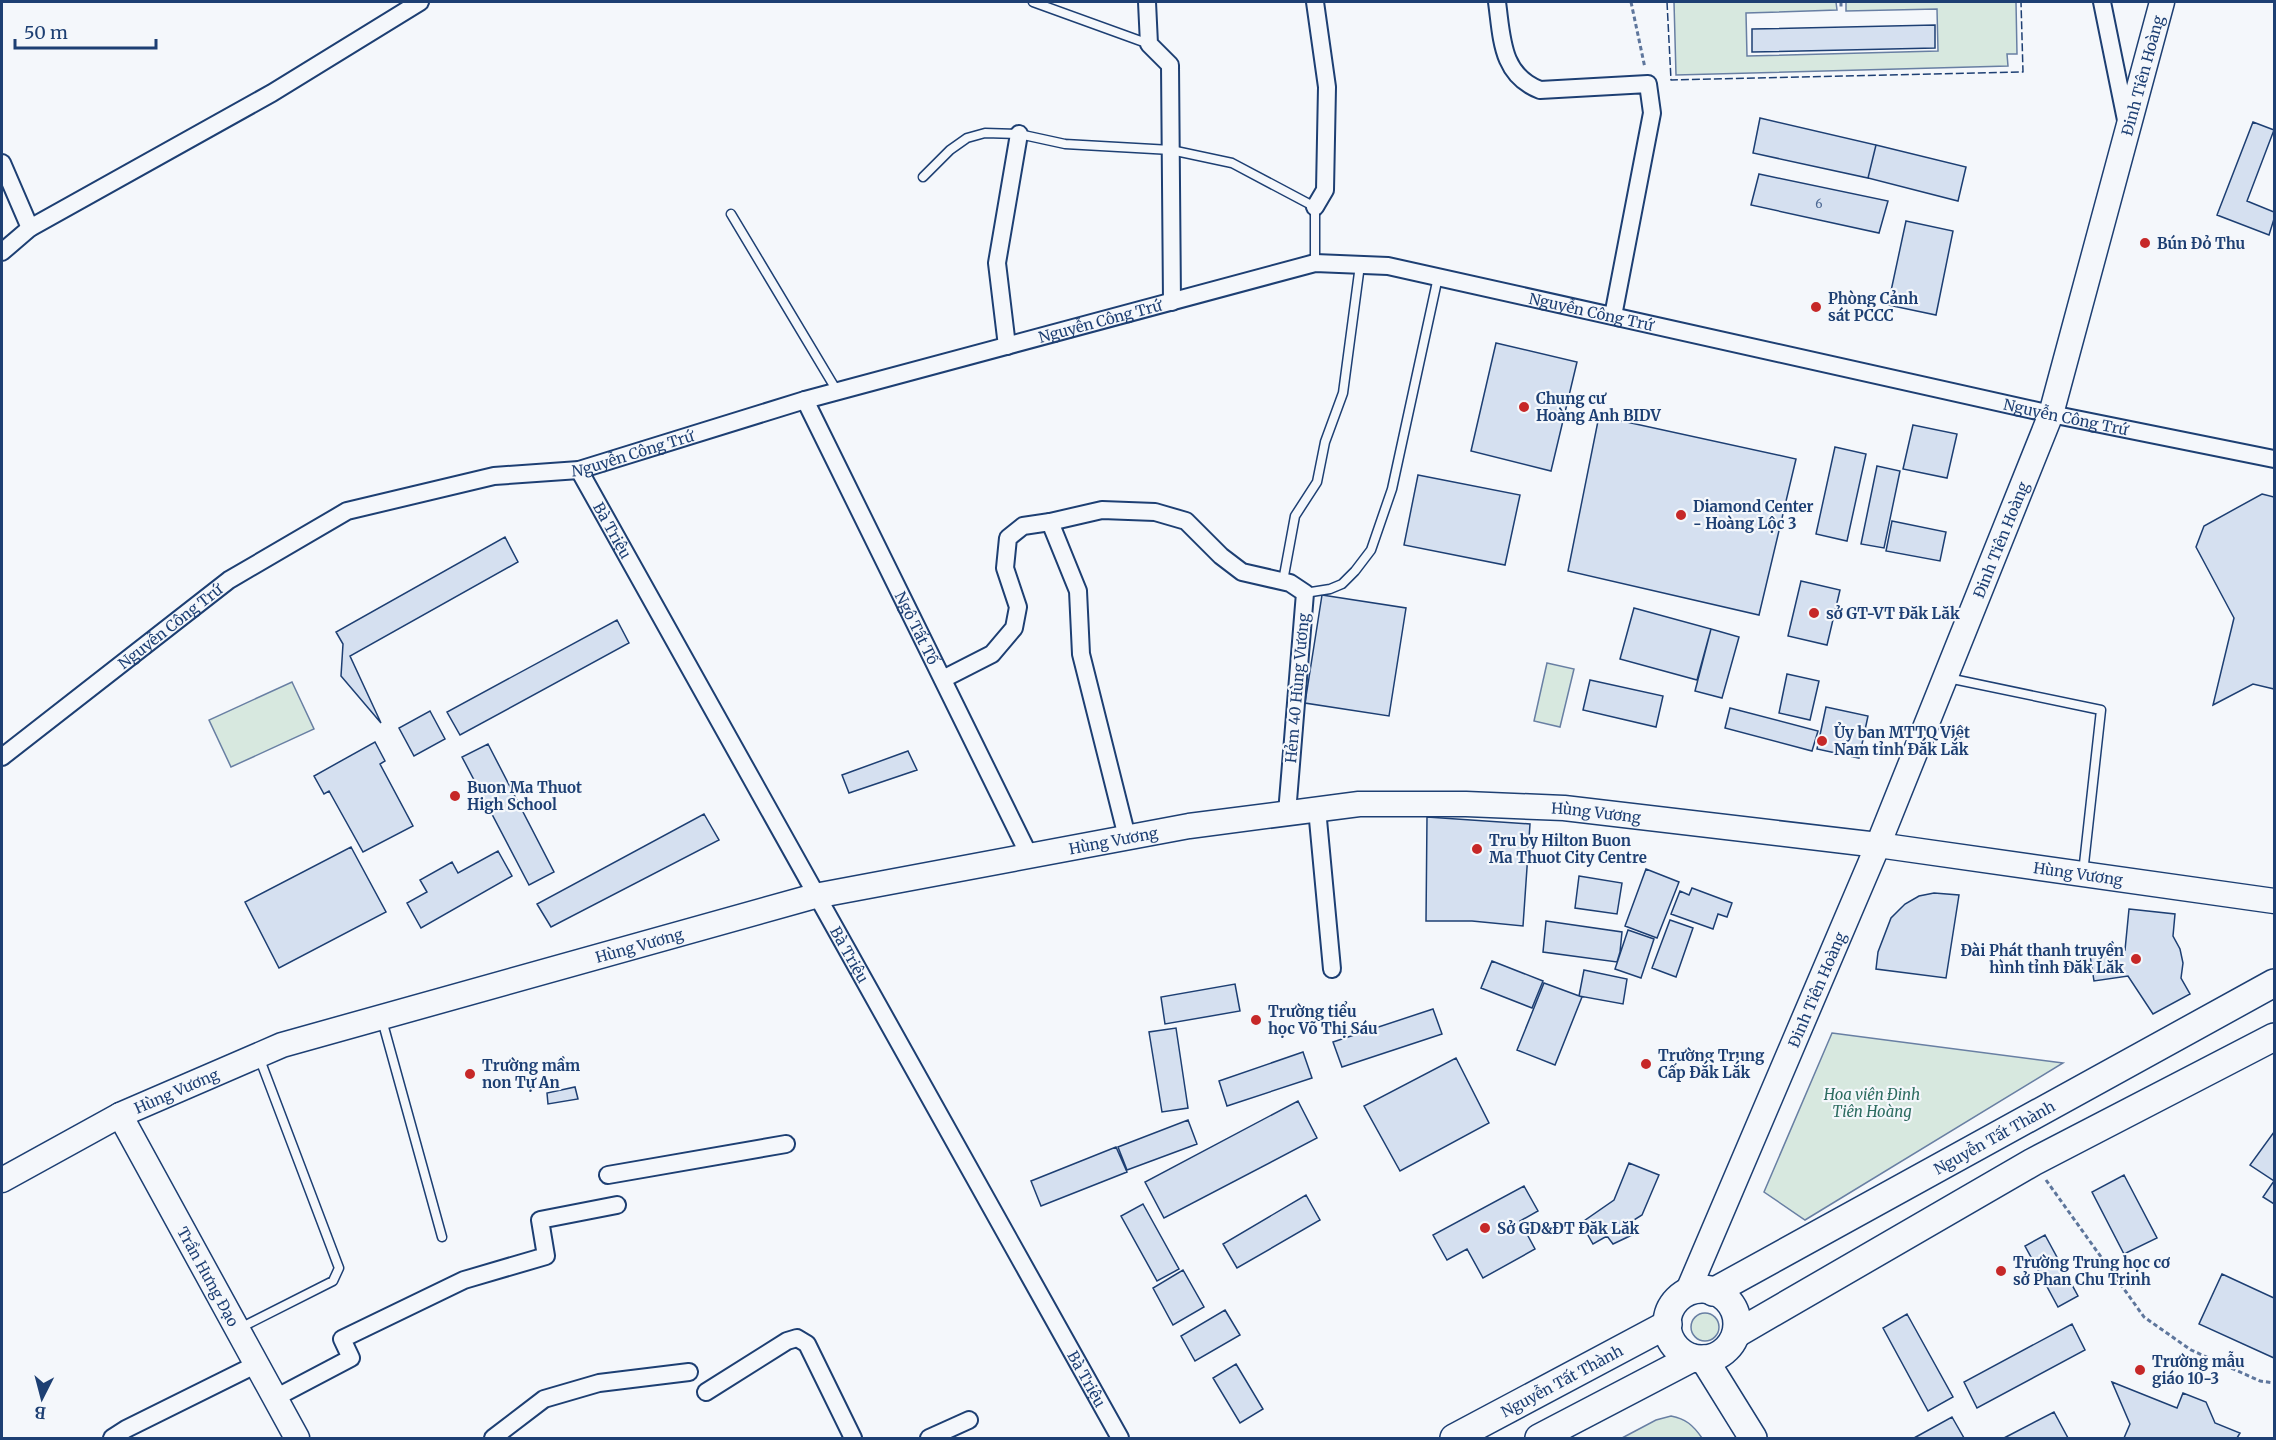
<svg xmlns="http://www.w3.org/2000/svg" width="2276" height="1440" font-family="Merriweather,serif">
	<rect width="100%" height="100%" fill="#f4f7fb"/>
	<path fill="#d7e8df" stroke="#687fa3" stroke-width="1.5" d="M1674,2h162l1,8 -91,3 1,43 191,-5 -1,-42 -91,2v-9h170l1,52h-10l1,12 -332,9z
		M1547,663l27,6 -14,58 -26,-6z
		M292,682l22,47 -83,38 -22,-47z
		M1832,1033l231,30 -258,157 -41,-28z
		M1691 1327a14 14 0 1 1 28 0a14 14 0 1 1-28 0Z
		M1671,1416c15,3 22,9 31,22h-80l34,-18z"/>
	<path fill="#d5e0f0" stroke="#1d3f73" stroke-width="1.5" d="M1935,25v23l-183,4v-23z
		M1760,118l116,27 -8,33 -115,-25z
		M2253,122l21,8 -27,71 27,11v7l-5,16 -52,-20z
		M1876,145l90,22 -8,34 -90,-23z
		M1759,174l129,27 -9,32 -128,-28z
		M1906,221l47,10 -17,84 -48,-10z
		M1496,343l81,19 -26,109 -80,-20z
		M1599,416l197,43 -37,156 -191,-44z
		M1913,425l44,9 -10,44 -44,-9z
		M1835,447l31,7 -19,87 -31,-7z
		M1877,466l23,5 -16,77 -23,-4z
		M1418,475l102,20 -15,70 -101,-20z
		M2262,494l12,3v192l-21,-5 -40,21 21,-87 -38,-71 8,-21z
		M1892,521l54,11 -6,29 -54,-10z
		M505,537l13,25 -168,94 31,67 -40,-47 2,-32 -7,-12z
		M1801,581l39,9 -13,55 -39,-9z
		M1322,595l84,13 -17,108 -84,-13z
		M1634,608l77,21 -14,51 -77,-21z
		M617,620l12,23 -169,92 -13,-23z
		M1711,629l28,8 -17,61 -27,-7z
		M1787,674l32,7 -9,39 -31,-7z
		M1590,680l73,16 -7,31 -73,-17z
		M1826,707l42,9 -9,42 -42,-9z
		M1730,708l88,23 -6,20 -87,-23z
		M430,711l15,28 -31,17 -15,-28z
		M375,742l10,19 -5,3 33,62 -50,26 -34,-61 -5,3 -10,-18z
		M488,744l66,128 -25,13 -67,-128z
		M908,751l9,19 -68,23 -7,-18z
		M704,814l15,26 -168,87 -14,-23z
		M1427,817l103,7 -7,102 -51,-5h-46z
		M351,847l35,65 -107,56 -34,-66z
		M498,851l14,25 -91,52 -14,-25 20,-11 -7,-12 32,-18 6,11z
		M1646,869l33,13 -22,56 -32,-12z
		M1579,876l43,7 -5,31 -42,-6z
		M1692,888l40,15 -5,14 -9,-3 -5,15 -42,-15 9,-23 9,4z
		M1934,893l25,2 -13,83 -70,-9 2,-17 13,-34 14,-14 14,-8z
		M2129,909l46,5 -2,22 7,13 3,14 -2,15 9,16 -37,20 -25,-38 -34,5 -4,-26 35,-5z
		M1670,920l23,8 -17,49 -24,-9z
		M1546,921l76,11 -2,20 -3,10 -74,-10z
		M1628,930l26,9 -13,39 -26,-9z
		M1492,961l51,20 -11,27 -51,-20z
		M1584,970l43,9 -4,25 -44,-8z
		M1544,983l38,14 -27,68 -38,-15z
		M1235,984l5,27 -75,13 -4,-27z
		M1433,1009l9,25 -100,33 -9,-25z
		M1176,1028l12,80 -26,4 -13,-80z
		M1303,1052l9,26 -85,28 -8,-25z
		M1456,1058l33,65 -89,48 -36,-65z
		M575,1087l3,12 -30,5 -1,-11z
		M1298,1101l19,37 -153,80 -19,-36z
		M1188,1120l9,24 -70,26 -9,-23z
		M2274,1132v72l-11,-7 11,-16 -24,-16z
		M1116,1147l11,25 -86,34 -10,-25z
		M1629,1163l30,12 -17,40 -13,8 3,12 -19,9 -6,-8 -14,8 -12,-21 33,-23z
		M2124,1175l33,63 -33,16 -32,-62z
		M1524,1186l14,25 -18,10 15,28 -52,29 -16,-29 -20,11 -14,-25z
		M1306,1195l14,25 -83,48 -14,-24z
		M1143,1204l36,65 -22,12 -36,-65z
		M2045,1235l33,61 -20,11 -33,-61z
		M1183,1270l21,37 -31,18 -20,-37z
		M2222,1274l52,24v60l-75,-34z
		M1225,1310l15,25 -45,26 -14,-25z
		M1907,1314l46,83 -25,14 -45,-83z
		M2072,1324l13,26 -108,58 -13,-26z
		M1236,1364l27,45 -23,14 -27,-45z
		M2112,1382l65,26 6,-15 23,9 9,21 25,10 -3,5h-113l6,-14z
		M2054,1412l14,26h-64z
		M1952,1417l12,21h-50z"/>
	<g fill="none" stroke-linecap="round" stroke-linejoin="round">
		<g stroke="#1d3f73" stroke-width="11">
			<path id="lane" d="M1033,2l116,42
				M923,177l27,-27 17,-12 18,-5 34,1 46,10 106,6 61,13 83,44v56
				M731,214l106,177
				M1283,581l12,-65 22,-34 8,-40 18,-49 17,-128
				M1305,593l25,-4 12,-5 13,-13 16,-21 21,-61 46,-212
				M1948,678l153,32 -18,163
				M382,1020l60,217
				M240,1328l93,-47 6,-13 -80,-211"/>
		</g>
		<g stroke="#1d3f73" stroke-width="20">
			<g id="street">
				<path d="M1147,2l2,42 21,21 2,237"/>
				<path d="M1315,2l12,85 -2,103 -10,17"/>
				<path d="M1497,2c5,36 4,73 43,88l108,-6 4,29 -39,203"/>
				<path d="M2102,2l25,123"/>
				<path d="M2,163l28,65"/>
				<path d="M2,252l28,-24 242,-135 148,-91"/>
				<path d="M1007,346l-10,-83 22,-129"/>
				<path id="s1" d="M805,400l224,455"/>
				<path id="s2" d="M579,470l541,968"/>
				<path d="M1050,522l52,-12 53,2 31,9 35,35 21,16 48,11 15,10 -18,220"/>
				<path d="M943,679l49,-25 22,-26 4,-21 -13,-39 3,-30 15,-12 27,-4 28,69 3,63 46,183"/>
				<path id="s3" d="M2,757l227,-177 118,-69 147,-35 85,-6 226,-70 510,-137 73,3 663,148 223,45"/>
				<path d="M1317,809l15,160"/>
				<path d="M608,1175l178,-31"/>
				<path d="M706,1392l81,-51 10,-3 10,6 46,94"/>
				<path d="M275,1398l76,-40 -9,-19 122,-59 82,-24 -6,-36 77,-15"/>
				<path d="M112,1438l14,-9 131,-65"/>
				<path d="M493,1438l51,-39 55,-16 90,-11"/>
				<path d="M929,1438l40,-18"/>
			</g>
		</g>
		<g stroke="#1d3f73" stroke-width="27">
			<g id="secondary">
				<path id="s4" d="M120,1115l177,323"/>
				<path id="s5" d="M2,1180l118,-65 162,-70 533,-149 374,-70 170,-22h107l98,4 314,37 396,56"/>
				<path id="s6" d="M1687,1293l191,-448 173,-431 111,-412"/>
			</g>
		</g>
		<g stroke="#1d3f73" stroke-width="30">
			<g id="primary">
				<circle cx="1702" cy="1324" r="35"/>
				<path id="s7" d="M1713,1292l561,-309"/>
				<path d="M1736,1334l297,-172 241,-125"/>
				<path d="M1704,1359l49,79"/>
				<path id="s8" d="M1454,1438l214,-114"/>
				<path d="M1539,1438l153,-80"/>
			</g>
		</g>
		<path stroke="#5e769c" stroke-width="3" stroke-dasharray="4.5 3" stroke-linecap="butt" d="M1631,2l14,66
			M1841,2v6
			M2046,1180l98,137 47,33 69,31 14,2"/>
		<use href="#lane" stroke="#f4f7fb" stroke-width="8"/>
		<use href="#street" stroke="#f4f7fb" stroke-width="16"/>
		<use href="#secondary" stroke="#f4f7fb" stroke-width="24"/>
		<use href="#primary" stroke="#f4f7fb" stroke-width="27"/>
		<path stroke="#1d3f73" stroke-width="1.5" stroke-dasharray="8 3" stroke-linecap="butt" d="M1667,2l4,78 352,-8 -2,-70"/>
	</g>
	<g fill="#c62828" stroke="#f4f7fb" stroke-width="2">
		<circle cx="2145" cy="243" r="6"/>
		<circle cx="1816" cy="307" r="6"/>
		<circle cx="1524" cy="407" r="6"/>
		<circle cx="1681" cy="515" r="6"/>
		<circle cx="1814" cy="613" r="6"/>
		<circle cx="1822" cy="741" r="6"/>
		<circle cx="455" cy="796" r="6"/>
		<circle cx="1477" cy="849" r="6"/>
		<circle cx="2136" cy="959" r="6"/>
		<circle cx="1256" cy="1020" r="6"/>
		<circle cx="1646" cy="1064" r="6"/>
		<circle cx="470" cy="1074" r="6"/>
		<circle cx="1485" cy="1228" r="6"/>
		<circle cx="2001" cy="1271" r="6"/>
		<circle cx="2140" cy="1370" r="6"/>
	</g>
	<g text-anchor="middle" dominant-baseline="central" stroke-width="4.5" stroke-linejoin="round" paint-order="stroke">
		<g font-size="12" fill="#4b6792">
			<text x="1819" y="203">6</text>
		</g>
		<g font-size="15" fill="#1d3f73" stroke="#f4f7fb">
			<text stroke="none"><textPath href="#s6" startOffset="1302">Đinh Tiên Hoàng</textPath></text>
			<text stroke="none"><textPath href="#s3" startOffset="1707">Nguyễn Công Trứ</textPath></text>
			<text stroke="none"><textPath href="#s3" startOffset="1203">Nguyễn Công Trứ</textPath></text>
			<text stroke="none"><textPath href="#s3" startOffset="2193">Nguyễn Công Trứ</textPath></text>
			<text stroke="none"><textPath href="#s3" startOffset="717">Nguyễn Công Trứ</textPath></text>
			<text stroke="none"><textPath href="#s2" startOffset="69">Bà Triệu</textPath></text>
			<text stroke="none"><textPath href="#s6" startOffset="816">Đinh Tiên Hoàng</textPath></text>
			<text stroke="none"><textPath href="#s3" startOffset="213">Nguyễn Công Trứ</textPath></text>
			<text stroke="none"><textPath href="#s1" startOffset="254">Ngô Tất Tố</textPath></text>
			<text transform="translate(1297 688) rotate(-85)">Hẻm 40 Hùng Vương</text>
			<text stroke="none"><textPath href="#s5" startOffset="1654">Hùng Vương</textPath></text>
			<text stroke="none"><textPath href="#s5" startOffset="1168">Hùng Vương</textPath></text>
			<text stroke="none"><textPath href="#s5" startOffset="2140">Hùng Vương</textPath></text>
			<text stroke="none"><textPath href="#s5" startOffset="682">Hùng Vương</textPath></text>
			<text stroke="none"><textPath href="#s2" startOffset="555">Bà Triệu</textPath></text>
			<text stroke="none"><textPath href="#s6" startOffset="330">Đinh Tiên Hoàng</textPath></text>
			<text stroke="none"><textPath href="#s5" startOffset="196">Hùng Vương</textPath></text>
			<text stroke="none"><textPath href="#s7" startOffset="321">Nguyễn Tất Thành</textPath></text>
			<text stroke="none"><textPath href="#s4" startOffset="184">Trần Hưng Đạo</textPath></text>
			<text stroke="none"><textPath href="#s2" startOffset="1041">Bà Triệu</textPath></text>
			<text stroke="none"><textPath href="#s8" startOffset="122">Nguyễn Tất Thành</textPath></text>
		</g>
		<g font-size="15" font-weight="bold" fill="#1d3f73" stroke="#f4f7fb" text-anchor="start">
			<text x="2157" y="243">Bún Đỏ Thu</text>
			<text x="1828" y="298">Phòng Cảnh<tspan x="1828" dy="17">sát PCCC</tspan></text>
			<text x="1536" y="398">Chung cư<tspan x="1536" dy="17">Hoàng Anh BIDV</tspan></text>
			<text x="1693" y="506">Diamond Center<tspan x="1693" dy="17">- Hoàng Lộc 3</tspan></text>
			<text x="1826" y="613">sở GT-VT Đăk Lăk</text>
			<text x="1834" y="732">Ủy ban MTTQ Việt<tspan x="1834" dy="17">Nam tỉnh Đắk Lắk</tspan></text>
			<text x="467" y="787">Buon Ma Thuot<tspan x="467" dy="17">High School</tspan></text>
			<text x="1489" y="840">Tru by Hilton Buon<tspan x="1489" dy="17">Ma Thuot City Centre</tspan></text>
			<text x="2124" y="950" text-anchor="end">Đài Phát thanh truyền<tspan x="2124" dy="17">hình tỉnh Đăk Lăk</tspan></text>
			<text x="1268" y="1011">Trường tiểu<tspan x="1268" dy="17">học Võ Thị Sáu</tspan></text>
			<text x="1658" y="1055">Trường Trung<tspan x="1658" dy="17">Cấp Đắk Lắk</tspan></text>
			<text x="482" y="1065">Trường mầm<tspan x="482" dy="17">non Tự An</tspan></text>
			<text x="1497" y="1228">Sở GD&amp;ĐT Đăk Lăk</text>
			<text x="2013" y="1262">Trường Trung học cơ<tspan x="2013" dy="17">sở Phan Chu Trinh</tspan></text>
			<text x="2152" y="1361">Trường mẫu<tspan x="2152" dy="17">giáo 10-3</tspan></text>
		</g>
		<g font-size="15" font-style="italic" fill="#2c6c60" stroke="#f4f7fb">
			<text x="1872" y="1094">Hoa viên Đinh<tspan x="1872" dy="17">Tiên Hoàng</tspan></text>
		</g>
	</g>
	<rect width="2276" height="1440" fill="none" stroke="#1d3f73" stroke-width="6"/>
	<g transform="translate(42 1398) rotate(186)" stroke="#f4f7fb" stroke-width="4.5" paint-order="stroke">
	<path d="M0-4.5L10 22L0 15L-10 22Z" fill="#1d3f73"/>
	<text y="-9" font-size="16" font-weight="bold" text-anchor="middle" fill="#1d3f73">B</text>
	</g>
	<path d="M15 39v9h141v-9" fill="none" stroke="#1d3f73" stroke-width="3"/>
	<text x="24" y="39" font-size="18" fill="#1d3f73" stroke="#f4f7fb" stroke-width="4.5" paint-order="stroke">50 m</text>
</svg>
